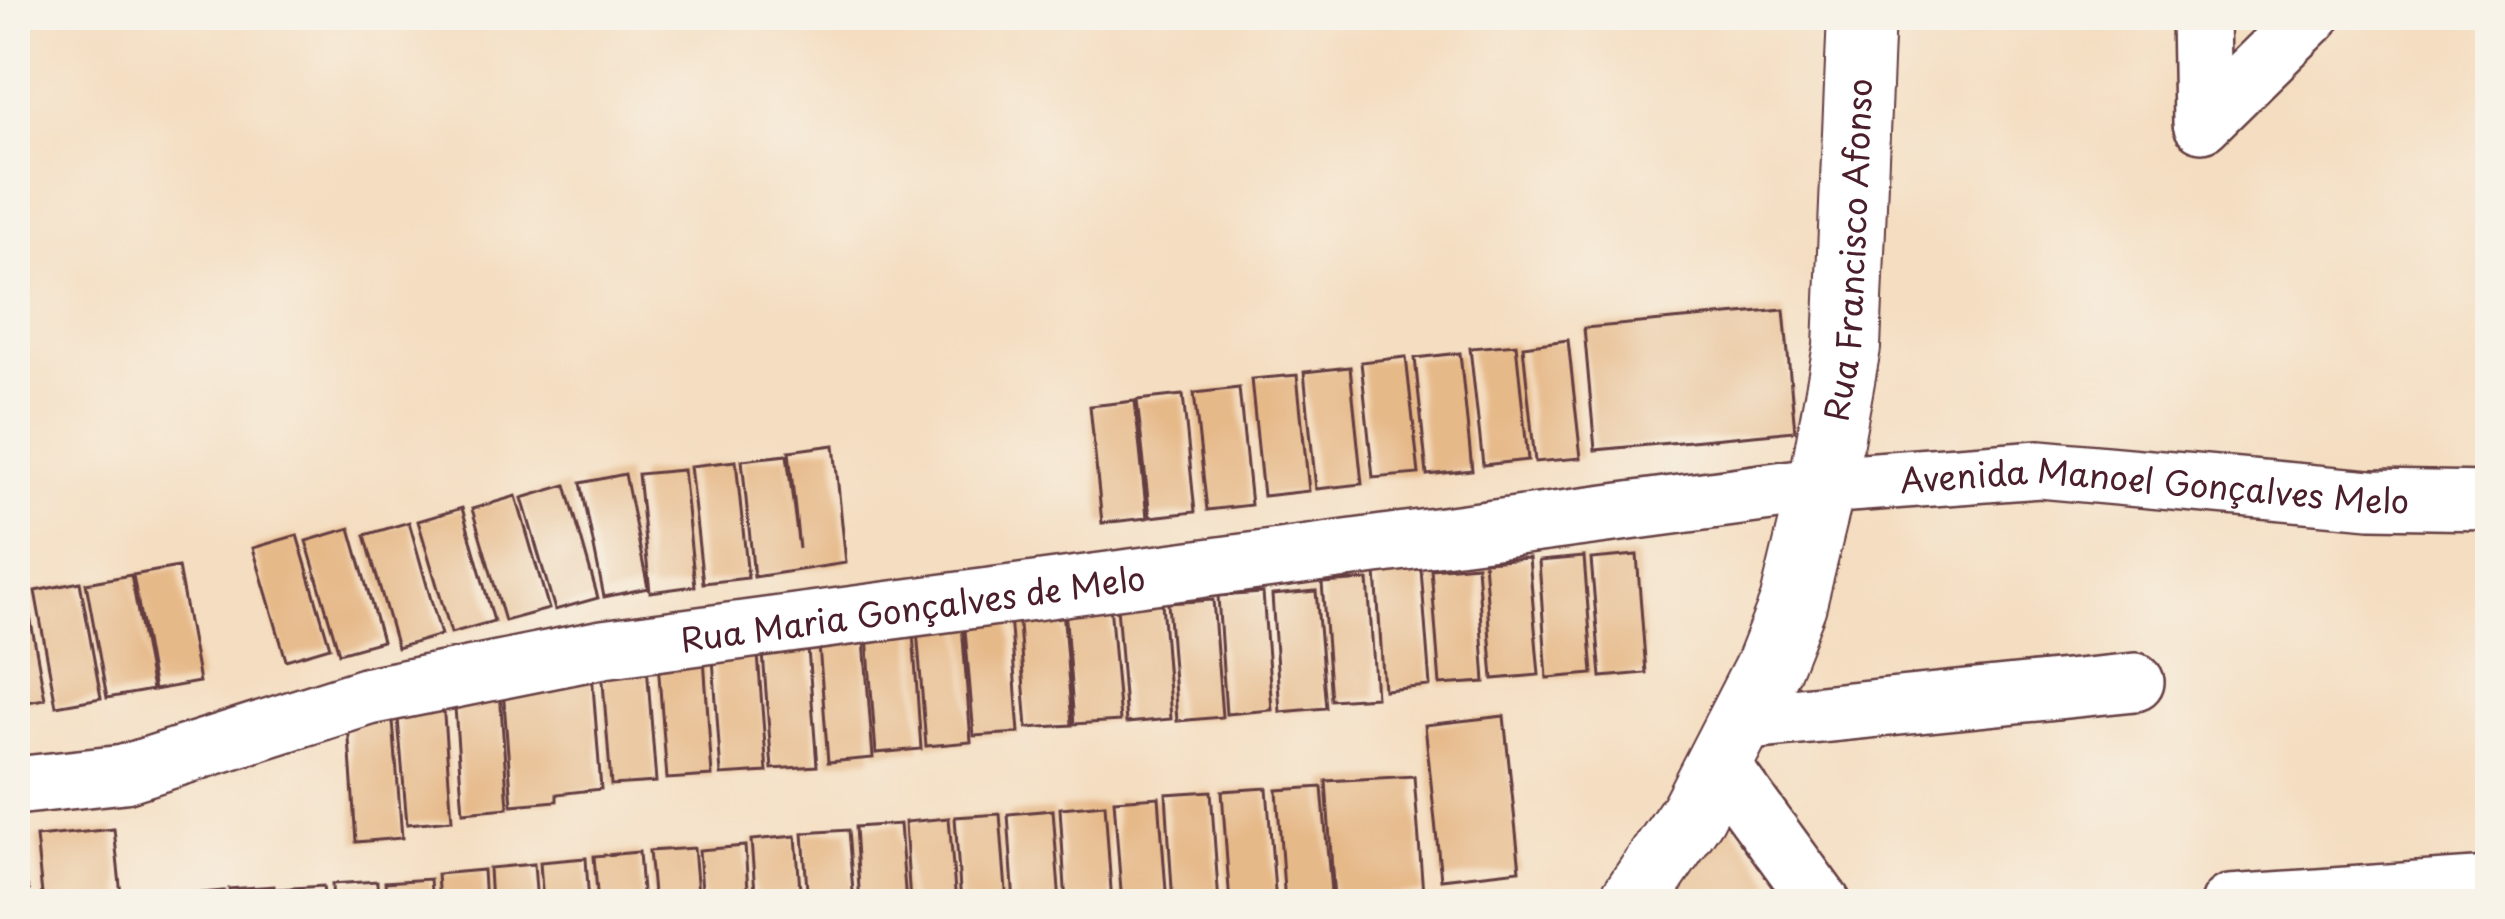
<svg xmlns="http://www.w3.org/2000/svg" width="2505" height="919" font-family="'Playpen Sans',sans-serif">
	<rect width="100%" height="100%" fill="#f7f3e8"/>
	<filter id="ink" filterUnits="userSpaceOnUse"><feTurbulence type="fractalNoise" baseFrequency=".00833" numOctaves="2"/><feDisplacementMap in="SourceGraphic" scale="24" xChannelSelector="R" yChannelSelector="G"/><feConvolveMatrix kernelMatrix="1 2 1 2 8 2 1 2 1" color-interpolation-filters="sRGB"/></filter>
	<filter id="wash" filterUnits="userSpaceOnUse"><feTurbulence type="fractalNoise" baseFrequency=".004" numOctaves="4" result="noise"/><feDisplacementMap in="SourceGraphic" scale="48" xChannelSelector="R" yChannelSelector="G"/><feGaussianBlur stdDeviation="2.7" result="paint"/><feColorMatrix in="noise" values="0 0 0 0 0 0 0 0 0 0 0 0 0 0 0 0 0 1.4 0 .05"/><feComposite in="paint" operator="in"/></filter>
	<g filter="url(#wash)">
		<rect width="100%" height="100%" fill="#f4ddc0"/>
		<g id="blocks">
			<path fill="#e6b989" d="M1784,310l11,121 -200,19 -11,-122z
				M1568,340l13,118 -46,4 -12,-116z
				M1516,344l12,116 -45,5 -13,-117z
				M1460,353l12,117 -45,5 -12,-117z
				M1406,357l13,117 -46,4 -12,-116z
				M1350,367l12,117 -46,5 -12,-117z
				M1297,375l12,116 -46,5 -12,-117z
				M1239,388l12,117 -44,5 -13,-117z
				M1183,395l12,117 -45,5 -13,-117z
				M1135,401l12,117 -45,5 -12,-117z
				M834,445l12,118 -92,14 -12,-117 45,-5 12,94 -10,-98z
				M736,461l12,117 -45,5 -13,-117z
				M683,470l12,116 -45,6 -12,-118z
				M625,474l23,114 -44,9 -23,-114z
				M566,485l32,113 -43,12 -33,-112z
				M516,496l33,113 -44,12 -33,-112z
				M462,508l32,113 -43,12 -33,-112z
				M409,522l32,113 -44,13 -32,-113z
				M350,528l32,113 -43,12 -33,-112z
				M297,535l33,112 -44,13 -33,-112z
				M1637,555l9,118 -45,4 -10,-118z
				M1584,557l9,117 -46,4 -8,-117z
				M1529,558l10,117 -46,4 -9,-118z
				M1477,565l8,117 -45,3 -9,-116z
				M178,567l21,115 -45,8 -21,-115z
				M1421,569l9,117 -46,4 -8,-118z
				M131,575l21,115 -45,8 -21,-115z
				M1368,580l8,117 -45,3 -9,-117z
				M80,582l21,116 -45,8 -21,-115z
				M24,583l21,116 -30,5v-119z
				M1316,591l10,117 -46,4 -8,-117z
				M1263,593l9,117 -46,4 -8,-118z
				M1213,600l9,117 -45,4 -9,-118z
				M1162,603l9,116 -45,4 -9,-117z
				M1110,604l10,117 -46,3 -9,-117z
				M1063,608l9,117 -45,3 -9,-116z
				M1010,615l9,118 -45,3 -10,-118z
				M962,625l9,117 -45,4 -9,-117z
				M913,632l8,117 -45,4 -9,-117z
				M864,640l9,118 -45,4 -9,-117z
				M808,649l9,117 -45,3 -9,-116z
				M758,655l9,117 -46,3 -8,-117z
				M704,658l8,118 -45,3 -9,-117z
				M647,665l9,117 -45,3 -9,-116z
				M592,673l9,116 -44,5v7l-45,4 -9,-117z
				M500,691l8,117 -45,4 -9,-117z
				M443,703l9,117 -45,4 -10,-117z
				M1504,716l16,154 -79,9 -16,-154z
				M393,721l9,117 -46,4 -8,-118z
				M1414,776l9,117 -89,6 -8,-118z
				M1322,787l10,117h-47l-8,-114z
				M1267,788l9,116h-46l-8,-113z
				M1211,791l8,113h-46l-7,-110z
				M1159,797l8,107h-45l-8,-104z
				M1105,804l7,100h-46l-6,-96z
				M1053,810l7,94h-46l-6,-90z
				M1724,812l63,92h-129z
				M1000,814l7,90h-46l-6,-87z
				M949,818l7,86h-46l-5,-82z
				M900,824l6,80h-46l-5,-77z
				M114,829l8,75h-79l-7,-67z
				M848,830l6,74h-46l-5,-71z
				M796,836l5,68h-45l-5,-64z
				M745,846l4,58h-46l-4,-54z
				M694,848l5,56h-45l-5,-53z
				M639,852l4,52h-45l-4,-48z
				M15,853l14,37 -14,5z
				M586,858l3,46h-46l-3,-42z
				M534,864l3,40h-46l-2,-36z
				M483,870l2,34h-46l-2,-30z
				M430,879l2,25h-45l-2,-22z
				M377,881l1,23h-45l-1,-20z
				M274,886l1,18h-45l-1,-15z
				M323,886l2,18h-46l-2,-15z
				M224,891l1,13h-45l-1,-9z
				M175,895l1,9h-46l-1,-5z"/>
		</g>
	</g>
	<g filter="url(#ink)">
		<use href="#blocks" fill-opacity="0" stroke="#643c41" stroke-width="3"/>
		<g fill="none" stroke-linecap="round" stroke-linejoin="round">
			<g stroke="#643c41" stroke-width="62">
				<g id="minor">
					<path d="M2200,15l2,108 110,-108"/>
					<path d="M1741,722l394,-40"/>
					<path d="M1720,764l102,140"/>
					<path id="s1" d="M15,786l109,-12 245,-78 234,-47 1219,-164 218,-16 331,30 119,2"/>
					<path d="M2230,904l260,-18"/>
				</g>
			</g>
			<g stroke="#643c41" stroke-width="70">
				<g id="tertiary">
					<path id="s2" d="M1631,904l62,-91 75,-146 25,-63 29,-119 25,-138 14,-332"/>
				</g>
			</g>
			<use href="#minor" stroke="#fff" stroke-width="57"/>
			<use href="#tertiary" stroke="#fff" stroke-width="66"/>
		</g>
	</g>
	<g text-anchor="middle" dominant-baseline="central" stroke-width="12" stroke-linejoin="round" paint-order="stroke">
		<g font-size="33" fill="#4a1f2b" stroke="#f7f3e8">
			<text stroke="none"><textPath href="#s2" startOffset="702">Rua Francisco Afonso</textPath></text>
			<text stroke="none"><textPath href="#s1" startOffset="2169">Avenida Manoel Gonçalves Melo</textPath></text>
			<text stroke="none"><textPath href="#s1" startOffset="918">Rua Maria Gonçalves de Melo</textPath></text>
		</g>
	</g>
	<rect width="2505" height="919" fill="none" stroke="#f7f3e8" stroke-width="60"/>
</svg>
